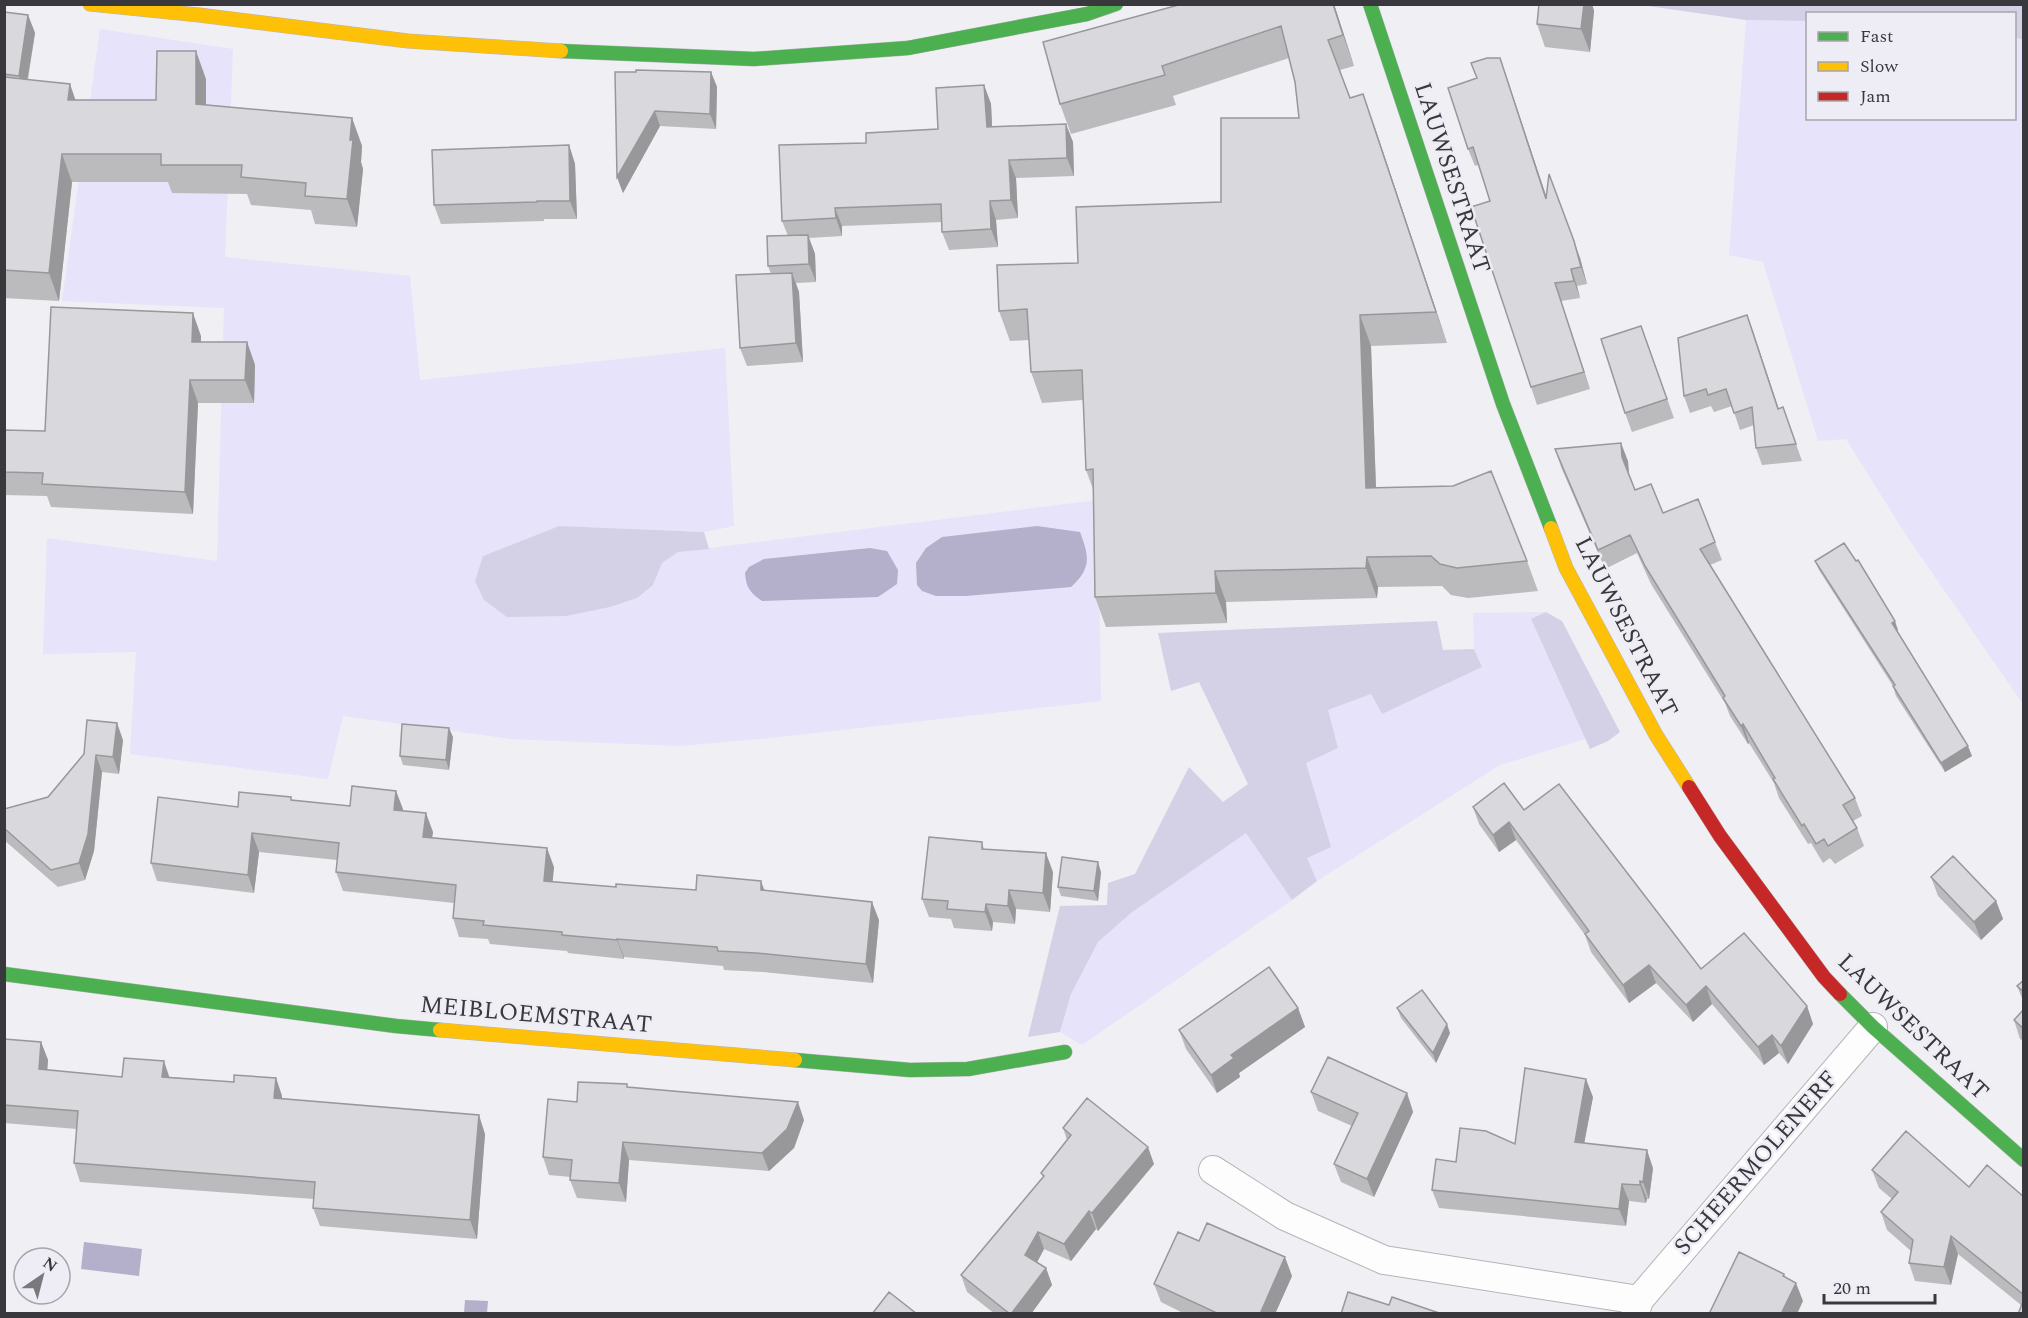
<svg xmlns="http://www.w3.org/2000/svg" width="2028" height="1318" font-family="Spectral,serif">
	<rect width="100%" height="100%" fill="#efeff4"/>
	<path fill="#e7e3fa" d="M1746,20l61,1 1,97h206l1,-81 8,3v664l-117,-169 -60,-96 -28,2 -55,-179 -34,-7z
		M100,29l133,20 -8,208 185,19 10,104 305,-32 9,178 -30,6 -145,-6 -76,30 170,29 9,-22 16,-11 420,-52 3,201 -331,37 -90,8 -168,-7 -169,-23 -15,63 -198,-25 6,-102 -93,2 4,-116 170,23 7,-253 -162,-7z
		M1546,612l-15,7 55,120 -86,26 -183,116 -10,-23 -1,-95 32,-15 -10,-38 43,-16 11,20 100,-47 -8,-18 -1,-36z
		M1246,832l46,68 -210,145 -22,-13 11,-38 27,-52 33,-29z"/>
	<path fill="#d4d0e6" d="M1641,5h375l7,1v34l-8,-3 -1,-23h-206l-1,7 -61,-1z
		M559,526l145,6 5,17 -31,3 -16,11 -9,22 -16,13 -27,9 -44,9 -59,1 -23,-17 -9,-19 8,-25z
		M1546,612l16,9 58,111 -12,9 -18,8 -59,-130z
		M1437,621l6,29 31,-1 8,18 -100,47 -11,-20 -43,16 10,38 -32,15 25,84 -24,11 10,23 -25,19 -46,-67 -115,80 -33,29 -27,52 -11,38 -32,5 32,-131 47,-1 1,-22 27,-9 54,-107 34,35 25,-18 -49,-102 -28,9 -13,-58z"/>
	<path fill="#b4afca" d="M1037,526l43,6c9,24 12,36 -9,55l-105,9h-30l-14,-5 -5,-6 -1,-22 10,-15 16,-11z
		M870,548l17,3 11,19 -1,14 -19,13 -116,4c-12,-8 -16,-14 -17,-28l4,-6 15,-8z
		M84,1242l58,7 -3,27 -58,-7z
		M465,1300l23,1 -1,12h-23z"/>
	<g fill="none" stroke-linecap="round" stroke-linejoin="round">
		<g stroke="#b5b5b9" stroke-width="30">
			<path id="street" d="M1213,1170l72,46 99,44 255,40
				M1635,1314l4,-14 234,-273"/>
		</g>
		<g stroke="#b5b5b9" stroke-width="15">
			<path id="fast" d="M1370,4l133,400 48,124
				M561,51l193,8 154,-11 179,-34 29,-10
				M4,974l392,52 44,4
				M1840,994l33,33 151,133
				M795,1060l115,10 58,-1 97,-17"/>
		</g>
		<g stroke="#b5b5b9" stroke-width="15">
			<path id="slow" d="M90,4l109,11 209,26 153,10
				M1551,528l15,40 90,167 33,52
				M440,1030l355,30"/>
		</g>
		<g stroke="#b5b5b9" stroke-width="15">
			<path id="jam" d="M1689,787l31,49 104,141 16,17"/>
		</g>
		<use href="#street" stroke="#fdfdfd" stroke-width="28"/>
		<use href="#fast" stroke="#4caf50" stroke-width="14"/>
		<use href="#slow" stroke="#ffc107" stroke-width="14"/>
		<use href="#jam" stroke="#c62828" stroke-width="14"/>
	</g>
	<path fill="#bbbabd" d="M1182,4h152l20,62 -14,4 10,28 24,27 73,218 -76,3 5,142 151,73 11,30 -70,7 -17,-3 -9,-9 -64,1 -1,11 -151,4 1,21 -121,4 -11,-30 -2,-108 -7,-19 -3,-70 -41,3 -11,-31 -2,-32 -19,1 -11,-30 79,-48 143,-61 78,-84 -4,-36 -6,-24 -116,38 3,9 -105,29 -11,-30z
		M1539,4h53l2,7 -4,41 -45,-5 -8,-23z
		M4,12l24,3 7,18 -7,47 47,20h81l50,-21v26l146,13 10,28 -1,16 2,7 -6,58 -42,-3 -4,-14 -60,-5 -4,-11 -75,-1 -4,-11h-96l-13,119 -55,-3z
		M1500,58l47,140 33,60 7,26 -10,2 3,12 -19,3 29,88 -53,16 -6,-18 -41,-186 -12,-36 -3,1 -7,-17 9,-71z
		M636,72h75l6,15 -1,42 -56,-3 -37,67 -6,-16z
		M984,85l7,19 1,23 81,15 1,34 -58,2 2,40 -22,2 2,27 -49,3 -7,-18v-10l-100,4v10l-33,2 6,16 1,28 -20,1 3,9 4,70 -56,4 -7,-18 31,-74 -3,-8 20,-30 -6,-15 156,-92z
		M569,145l6,19 2,55h-33v2l-103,3 -7,-19z
		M1747,315l31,94 5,-2 19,54 -40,4 -6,-17 -2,-23 -14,5 -8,-24 -18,6 -3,-6 -21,7 -6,-17z
		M1641,326l33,92 -42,14 -7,-19z
		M201,336v6h46l8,23 -1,38h-56l-5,111 -142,-7 -4,-11 -43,-1v-65l41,1z
		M1555,449l73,12 1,13 6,16 28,23 52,29 7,18 -12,5 145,233 7,18 -9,5 4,7 7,18 -29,18 -5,-6 -7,5 -12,-20 -3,1 -29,-46 -5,-15 -25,-40 -1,1 -18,-28 -5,-13 -74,-119 -14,-31 -32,16 -44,-102z
		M1815,561l83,69 -1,1 75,125 -27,16 -49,-76 -3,-10 -74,-116z
		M453,737l-4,33 -46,-5 -3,-9z
		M123,740l-4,34 -17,-2 -8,79 -9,29 -27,7 -54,-47v-31l44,-12 36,-43z
		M396,791l7,20 30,21 -1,6 122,29 -2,15 64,5 80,3h69l114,30 -6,63 -110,-11 -39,-2 -1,-4 -99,-9v2l-56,-6 -1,-2 -77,-7 -2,-5 -29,-2 -6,-19 1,-15 -111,-12 -7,-19 1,-12 -78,-8 -5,41 -97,-12 -6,-18 87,-56 53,-10 1,3 58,6z
		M1473,807l51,3 177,159 106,37 6,18 -25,40 -9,-11 -15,12 -52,-61 -19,18 -37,-39 -27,20 -38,-51 -6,-17 -69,-95 -17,12 -20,-28z
		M982,842l2,7 69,23 -3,40 -34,-3 -1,15 -22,-2 -1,9 -38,-3 -3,-9 -22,-2 -7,-18z
		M1101,872l-3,29 -37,-5 -3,-9z
		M1931,877l65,24 7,18 -22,21 -43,-44z
		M2024,980v23l-7,-17z
		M1298,1008l7,19 -66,46 1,4 -23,16 -31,-44 -7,-19z
		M1397,1008l53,25 -14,30 -35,-45z
		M2024,1009v32l-4,-2 -6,-19z
		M4,1039l37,3 7,18 -1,10 75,7h48l64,5 42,-4 6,18v3l203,35 -8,105 -157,-13 -7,-18 1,-9 -234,-17 -6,-19 3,-34 -73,-6z
		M628,1087l176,33 -10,28 -25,23 -140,-11 -3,42 -49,-4 -7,-18 1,-3 -22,-2 -6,-18 34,-55z
		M1311,1092l96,1 6,19 -39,85 -33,-15 -7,-18 18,-38 -34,-15z
		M1593,1097l-9,46 69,25 -4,31h-2l-1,4 -17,-2 -3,25 -187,-18 -7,-18 24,-28 59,-18z
		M1063,1128l91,36 -56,67 -2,-2 -25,32 -27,-12 -7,13 9,6 6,17 -21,29h-36l-28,-22 -6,-17 82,-98 -2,-4 26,-33z
		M1872,1170l152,27v117l-3,-9 -63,-51 -7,31 -36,-4 -6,-18 2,-12 -24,-21 -6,-18 11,-13 -13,-11z
		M1292,1276l-17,38h-90l-24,-12 -7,-18z"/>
	<path fill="#98979a" d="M1333,4h1l20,62 -11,-31z
		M1584,4h8l2,7 -4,41 -9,-23z
		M28,15l7,18 -10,60 -6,-17z
		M196,51l10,28v54l-10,-29z
		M1500,58l6,17 47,142 -7,-18z
		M711,72l6,15 -1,42 -6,-15z
		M70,84l10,29 -12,-13z
		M984,85l7,19 2,42 -6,-19z
		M1363,94l11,31 73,218 -11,-31z
		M655,111l5,15 -37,67 -6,-16z
		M352,118l10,28 -1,16 2,7 -6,58 -10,-28 3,-59z
		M1066,124l7,18 1,34 -7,-18z
		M569,145l6,19 2,55 -7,-18z
		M62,154l10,28 -13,119 -10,-28z
		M1009,160l7,18 2,40 -7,-18z
		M990,201l6,19 2,27 -7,-18z
		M835,208l7,18v10l-6,-18z
		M808,235l7,19 1,28 -7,-18z
		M1574,241l6,17 7,26 -6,-17z
		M1571,269l6,17 3,12 -6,-17z
		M792,273l7,19 4,70 -7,-19z
		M1555,283l6,18 29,88 -6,-17z
		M193,313l8,23 -1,29 -8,-23z
		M1360,315l11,31 6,172 -11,-30z
		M1747,315l6,16 31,94 -6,-16z
		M247,342l8,23 -1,38 -9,-23z
		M190,380l8,23 -5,111 -8,-22z
		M1621,443l7,18 1,15 -7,-19z
		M1367,557l11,30 -1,11 -11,-30z
		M1215,571l11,31 1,21 -11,-30z
		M1895,621l3,9 -3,2 -3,-9z
		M117,723l6,17 -4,34 -6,-17z
		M1743,724l6,19 -1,1 -7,-18z
		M449,728l4,9 -4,33 -3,-10z
		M1968,746l4,10 -27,16 -4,-9z
		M96,755l6,17 -8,79 -9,29 -6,-17z
		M396,791l7,18 -2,19 -7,-18z
		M426,813l7,19 -4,23 -6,-18z
		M1509,822l7,18 -17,12 -6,-17z
		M252,833l7,19 -5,41 -6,-18z
		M547,848l7,19 -3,33 -7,-19z
		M1046,853l7,19 -3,40 -7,-19z
		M1098,862l3,10 -3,29 -4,-10z
		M761,881l7,19 -7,-10z
		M1009,890l7,19 -1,15 -7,-18z
		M1996,901l7,18 -22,21 -7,-18z
		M872,902l7,18 -6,63 -7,-19z
		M986,904l7,18 -1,9 -7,-19z
		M617,939l7,18v2l-7,-19z
		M1649,965l7,18 -27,20 -6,-18z
		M1706,986l6,18 -19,18 -7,-17z
		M1807,1006l6,18 -25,40 -7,-18z
		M1298,1008l7,19 -66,46 1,4 -23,16 -6,-18 20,-20z
		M1447,1024l3,9 -14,30 -3,-10z
		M1772,1035l7,18 -15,12 -6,-18z
		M41,1042l7,18 -2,28 -7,-19z
		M164,1061l6,18 -8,-2z
		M276,1078l6,18 -1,21 -7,-19z
		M1586,1079l7,18 -12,63 -6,-18z
		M1407,1093l6,19 -39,85 -7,-18z
		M798,1102l6,18 -10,28 -25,23 -7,-18z
		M479,1115l6,19 -8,105 -7,-19z
		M623,1142l6,18 -3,42 -7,-19z
		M1148,1147l6,17 -56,67 -6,-18z
		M1647,1150l6,18 -4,31 -6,-17z
		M1640,1181l7,18 -1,4 -6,-18z
		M1622,1184l7,17 -3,25 -7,-17z
		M1089,1211l7,18 -25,32 -7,-17z
		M1038,1232l6,17 -12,23 -7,-17z
		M1951,1236l7,18 -7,31 -7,-18z
		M1285,1257l7,19 -17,38h-15z
		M1046,1268l6,17 -21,29h-20z
		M1784,1274l7,19 5,-10 7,18 -6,13h-16l2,-38z"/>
	<path fill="#d9d8dc" stroke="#98979a" stroke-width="1.5" d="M1182,4h151l10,31 -15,5 22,58 13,-4 73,218 -76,3 6,173 87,-2 38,-15 36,90 -70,7 -17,-4 -9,-8 -64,1 -1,11 -151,3 1,22 -121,4 -2,-128 -7,1 -4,-100 -51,2 -4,-63 -28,2 -2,-46 81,-2 -2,-56 145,-5v-84h78l-4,-36 -14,-56 -119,40 3,9 -105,29 -17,-62z
		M1539,4h45l-3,25 -44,-5z
		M4,12l24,3 -9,61 -15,-2z
		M157,51h39v53l156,14 -2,22h3l-6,59 -42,-3 1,-13 -65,-6 1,-12h-81v-11h-99l-13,119 -45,-3v-193l66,7 -2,16h88z
		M1487,58h13l46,141 3,-25 25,67 7,26 -10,2 3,12 -19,2 29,89 -53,15 -60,-180 19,-6 -17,-54 -5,2 -20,-61 29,-10 -6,-15z
		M636,70l75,2 -1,42 -55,-3 -38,66 -2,-105h21z
		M984,85l3,42 79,-3 1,34 -58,2 2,40 -21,1 1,28 -49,3 -1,-28 -106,4 1,10 -54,3 -3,-76 87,-2v-10l72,-4 -2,-41z
		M569,145l1,56h-33v1l-103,3 -2,-55z
		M808,235l1,29 -41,2 -1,-30z
		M792,273l4,70 -56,5 -4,-73z
		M51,307l142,6 -1,29h55l-2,38h-55l-5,112 -143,-8 1,-11 -39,-1v-42l41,1z
		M1747,315l31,94 5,-2 13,37 -40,4 -4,-41 -18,6 -8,-24 -18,6 -2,-6 -22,7 -6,-58z
		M1641,326l26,73 -42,14 -24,-74z
		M1621,443l1,14 13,33 16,-6 12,29 35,-14 17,43 -15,7 155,249 -12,7 14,23 -29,18 -4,-7 -8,5 -12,-20 -2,2 -29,-47 2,-1 -32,-54 -2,2 -18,-28 2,-2 -80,-130 -15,-31 -32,15 -43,-101z
		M1844,543l12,18 2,-1 37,61 -3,2 76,123 -27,17 -48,-77 2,-1 -80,-124z
		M87,720l30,3 -4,34 -17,-2 -8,79 -9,29 -28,7 -47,-42v-19l44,-12 36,-43z
		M402,724l47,4 -3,32 -46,-4z
		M1504,783l20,27 35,-26 142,185 43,-36 63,73 -26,40 -9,-11 -14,12 -52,-61 -20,19 -37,-40 -26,20 -38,-51 4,-3 -80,-109 -16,13 -20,-28z
		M352,786l44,5 -2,19 32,3 -3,24 124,11 -3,33 72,6v-3l80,6 1,-15 64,6v9l111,12 -6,62 -110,-11 -38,-2 -1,-4 -100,-8v1l-55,-5v-3l-79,-7 1,-4 -31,-3 3,-33 -120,-13 3,-29 -87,-10 -4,42 -97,-12 7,-66 80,10 1,-15 52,5v3l59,6z
		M929,837l53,5v7l64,4 -3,40 -34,-3 -1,16 -22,-2 -1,8 -38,-3 1,-8 -26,-2z
		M1953,856l43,45 -22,21 -43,-45z
		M1062,857l36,5 -4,29 -36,-4z
		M1269,967l29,41 -67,47 3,3 -23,17 -32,-45z
		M2024,980v12l-7,-6z
		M1422,990l25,34 -14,29 -36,-45z
		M2024,1009v20l-10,-9z
		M4,1039l37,3 -2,27 83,8 2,-19 40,3 -2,16 72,5v-7l42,3 -2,20 205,17 -9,105 -157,-12 2,-26 -241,-19 4,-52 -74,-6z
		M1328,1057l79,36 -40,86 -33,-15 24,-51 -47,-21z
		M1525,1068l61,11 -11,63 72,8 -4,32 -3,-1v4l-18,-1 -3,25 -187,-19 4,-31 20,3 4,-34 26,3 29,13z
		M578,1082l49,2v3l171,15 -11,27 -25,24 -139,-11 -4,41 -49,-3 2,-20 -29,-3 5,-58 29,3z
		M1087,1098l61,49 -56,66 -3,-2 -25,33 -26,-12 -13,23 21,13 -35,46h-1l-49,-39 83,-99 -3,-3 30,-38 -8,-7z
		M1906,1131l63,56 18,-22 37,32v98l-73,-59 -7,31 -35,-4 4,-23 -32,-28 17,-20 -26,-22z
		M1207,1223l78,34 -25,57h-41l-65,-30 24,-52 21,9z
		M1739,1252l45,22 -1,2 13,7 -15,31h-72z
		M889,1292l28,22h-45z
		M1348,1292l41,13 3,-8 50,17h-101z
		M2024,1299v15h-6z"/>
	<g text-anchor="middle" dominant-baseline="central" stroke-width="5" stroke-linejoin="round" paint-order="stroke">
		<g font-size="24" fill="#39383c" stroke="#eeedf6">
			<text transform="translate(1452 178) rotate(72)">LAUWSESTRAAT</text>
			<text transform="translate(1626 627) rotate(63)">LAUWSESTRAAT</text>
			<text transform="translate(536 1015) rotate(5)">MEIBLOEMSTRAAT</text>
			<text transform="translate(1913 1027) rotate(44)">LAUWSESTRAAT</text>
			<text transform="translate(1756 1163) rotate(-49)">SCHEERMOLENERF</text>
		</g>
	</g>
	<rect width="2028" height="1318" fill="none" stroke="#39383c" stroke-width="12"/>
	<rect x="1806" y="12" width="210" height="108" fill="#eeedf6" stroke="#a6a5ac" stroke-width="1.5"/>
	<rect x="1818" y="32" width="30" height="9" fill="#4caf50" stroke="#a6a5ac" stroke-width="1.5"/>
	<text x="1860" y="42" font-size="18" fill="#39383c">Fast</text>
	<rect x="1818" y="62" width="30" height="9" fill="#ffc107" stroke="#a6a5ac" stroke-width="1.5"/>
	<text x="1860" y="72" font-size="18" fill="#39383c">Slow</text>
	<rect x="1818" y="92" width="30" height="9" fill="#c62828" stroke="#a6a5ac" stroke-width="1.5"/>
	<text x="1860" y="102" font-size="18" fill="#39383c">Jam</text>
	<g transform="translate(42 1276) rotate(35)"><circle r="28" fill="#eeedf6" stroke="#a6a5ac" stroke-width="1.5"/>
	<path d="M0-4.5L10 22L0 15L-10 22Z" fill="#79787c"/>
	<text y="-9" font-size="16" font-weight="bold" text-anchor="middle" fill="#39383c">N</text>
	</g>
	<path d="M1824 1294v9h111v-9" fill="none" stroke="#39383c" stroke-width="3"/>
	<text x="1833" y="1294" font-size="18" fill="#39383c" stroke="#eeedf6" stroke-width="4.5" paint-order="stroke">20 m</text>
</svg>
